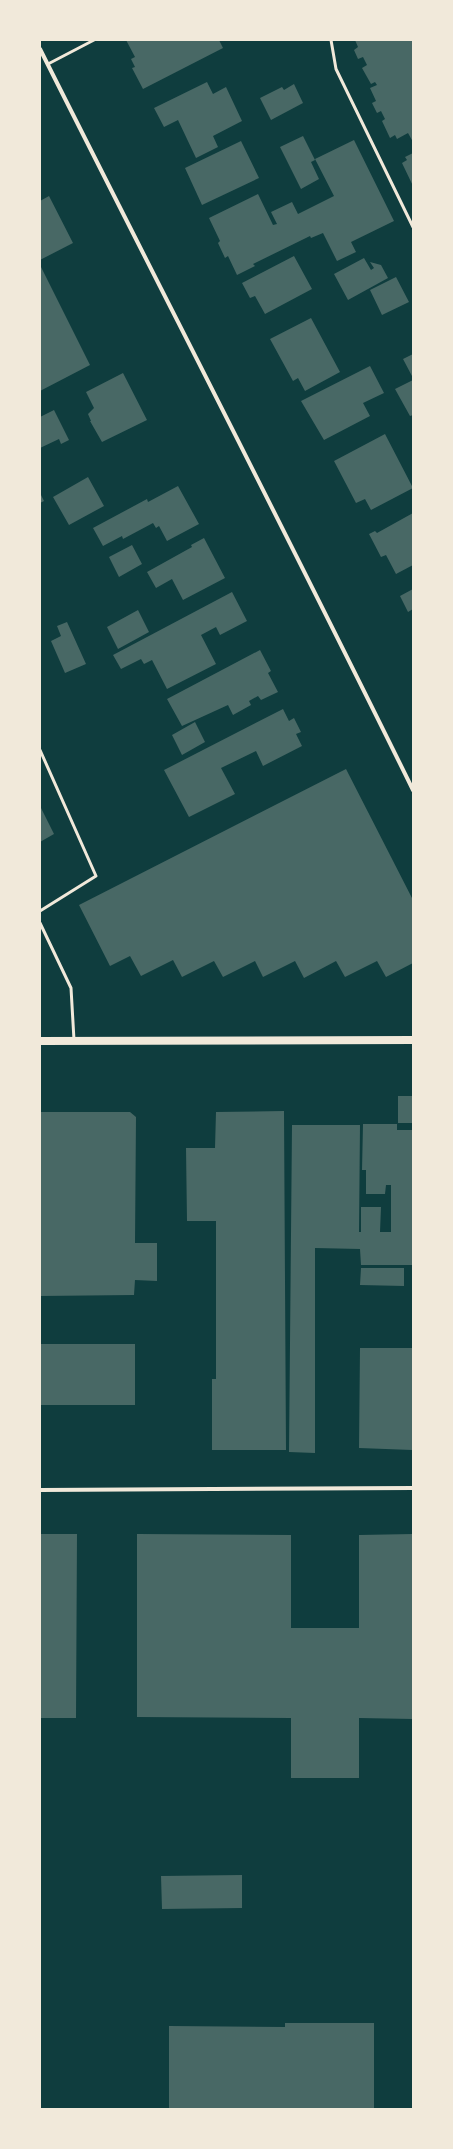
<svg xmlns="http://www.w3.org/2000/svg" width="453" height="2149" font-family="'Archivo Narrow',sans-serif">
	<rect width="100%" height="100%" fill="#0f3d3e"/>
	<path fill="#486865" d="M126,40h93l4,8 -80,41 -11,-21 3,-1 -4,-8 4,-2z
		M355,40h58v102l-5,-9 -11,6 -2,-4 -5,3 -8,-17 3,-2 -4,-8 -4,2 -5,-10 4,-2 -6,-13 7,-3 -2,-3 -4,2 -9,-16 5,-3 -4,-8 -5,2 -4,-9 4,-3z
		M207,82l6,12 13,-7 16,34 -29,15 5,11 -22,11 -18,-38 -14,7 -10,-19z
		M294,84l9,19 -32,17 -11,-22 22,-11 2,3z
		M303,136l12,24 -4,2 8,17 -18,10 -21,-42z
		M354,140l40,81 -43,21 5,10 -19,9 -14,-28 -12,5 -1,-2 -57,28 2,2 -18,9 -9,-19 -3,2 -7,-15 2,-2 -11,-23 49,-24 15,31 4,-1 -6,-12 21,-10 6,12 36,-18 -19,-37z
		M241,141l18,37 -57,27 -17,-37z
		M413,153v33l-11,-23 5,-3 -2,-3z
		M49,196l24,47 -33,17v-59z
		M294,256l18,33 -47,25 -10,-18 -5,2 -8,-15z
		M364,258l7,12 3,-2 -4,-6 11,3 7,13 -40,22 -14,-26z
		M40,265l50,100 -50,26z
		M396,277l13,25 -27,13 -12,-25z
		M311,318l29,54 -35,19 -7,-13 -5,3 -23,-42z
		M413,354v24l-10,-19z
		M370,366l14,27 -21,10 7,13 -46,24 -23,-39z
		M123,373l24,47 -45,22 -12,-21h1l-3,-7 6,-6 -8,-16z
		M413,380v35l-3,1 -15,-27z
		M54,410l15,30 -8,4 -2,-5 -19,9v-31z
		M385,434l28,54 -42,22 -6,-11 -9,4 -22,-42z
		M88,477l16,29 -35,19 -16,-28z
		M178,486l21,38 -32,17 -8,-15 -3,2 -3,-5 -30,16 -1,-3 -19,10 -10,-18 54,-29 1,3z
		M40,493l4,8 -4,2z
		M413,513v52l-17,9 -10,-19 -5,2 -12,-23 6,-3 2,2z
		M204,538l21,40 -42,22 -11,-21 -16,9 -9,-16 45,-25 -1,-2z
		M132,545l10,19 -23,13 -10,-20z
		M413,589v20l-5,3 -8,-16z
		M232,592l15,29 -27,14 -4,-8 -15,8 15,29 -49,25 -15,-29 -8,4 -3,-5 -20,10 -8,-14z
		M138,610l11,22 -31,17 -11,-22z
		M67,622l19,42 -21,9 -14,-32 10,-5 -4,-10z
		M260,650l11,21 -3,2 10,19 -17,8 -3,-4 -9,5 2,4 -18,10 -5,-10 -46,21 -15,-27z
		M283,709l6,12 5,-3 7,14 -5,2 6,12 -39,20 -7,-15 -35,17 14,26 -46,23 -25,-47z
		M195,722l10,20 -23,13 -10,-20z
		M346,769l67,131v63l-27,14 -9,-16 -32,16 -9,-16 -32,17 -9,-17 -32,16 -8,-16 -32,16 -9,-16 -32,16 -9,-17 -32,16 -11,-20 -20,10 -31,-61z
		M40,806l14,28 -14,8z
		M398,1096h15v27h-15z
		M284,1111l2,339h-74v-71h4v-158h-29l-1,-73h29l1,-36z
		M40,1112h90l6,5 -1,126h22v38l-22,-1 -1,15 -94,1z
		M363,1124h34v6h16v135h-52l-1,-16 -45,-1v205l-26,-1 3,-327h68l-1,107h2v-25h20l-1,25h11v-47h-5l-1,9h-19v-24h-4z
		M361,1268h43v18l-44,-1z
		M40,1344h95v61h-95z
		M360,1348h53l-1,102 -53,-2z
		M40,1534h37l-1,184h-36z
		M137,1534l154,1v93h68v-93l54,-1v185l-54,-1v60h-68v-60l-154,-1z
		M242,1875v33l-80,1 -1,-33z
		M285,2023h89v86h-205v-83l116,1z"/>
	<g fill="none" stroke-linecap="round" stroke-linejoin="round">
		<path stroke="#f1e9da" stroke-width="3" d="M331,40l5,29 77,158
			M48,64l46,-24
			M40,750l56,126 -56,35
			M40,923l31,65 3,52"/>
		<path stroke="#f1e9da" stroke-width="4" d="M40,49c124,247 251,493 373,741
			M40,1490l373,-2"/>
		<path stroke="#f1e9da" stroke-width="8" d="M40,1041l373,-1"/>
	</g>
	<rect width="453" height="2149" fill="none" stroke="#f1e9da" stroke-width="82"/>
</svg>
